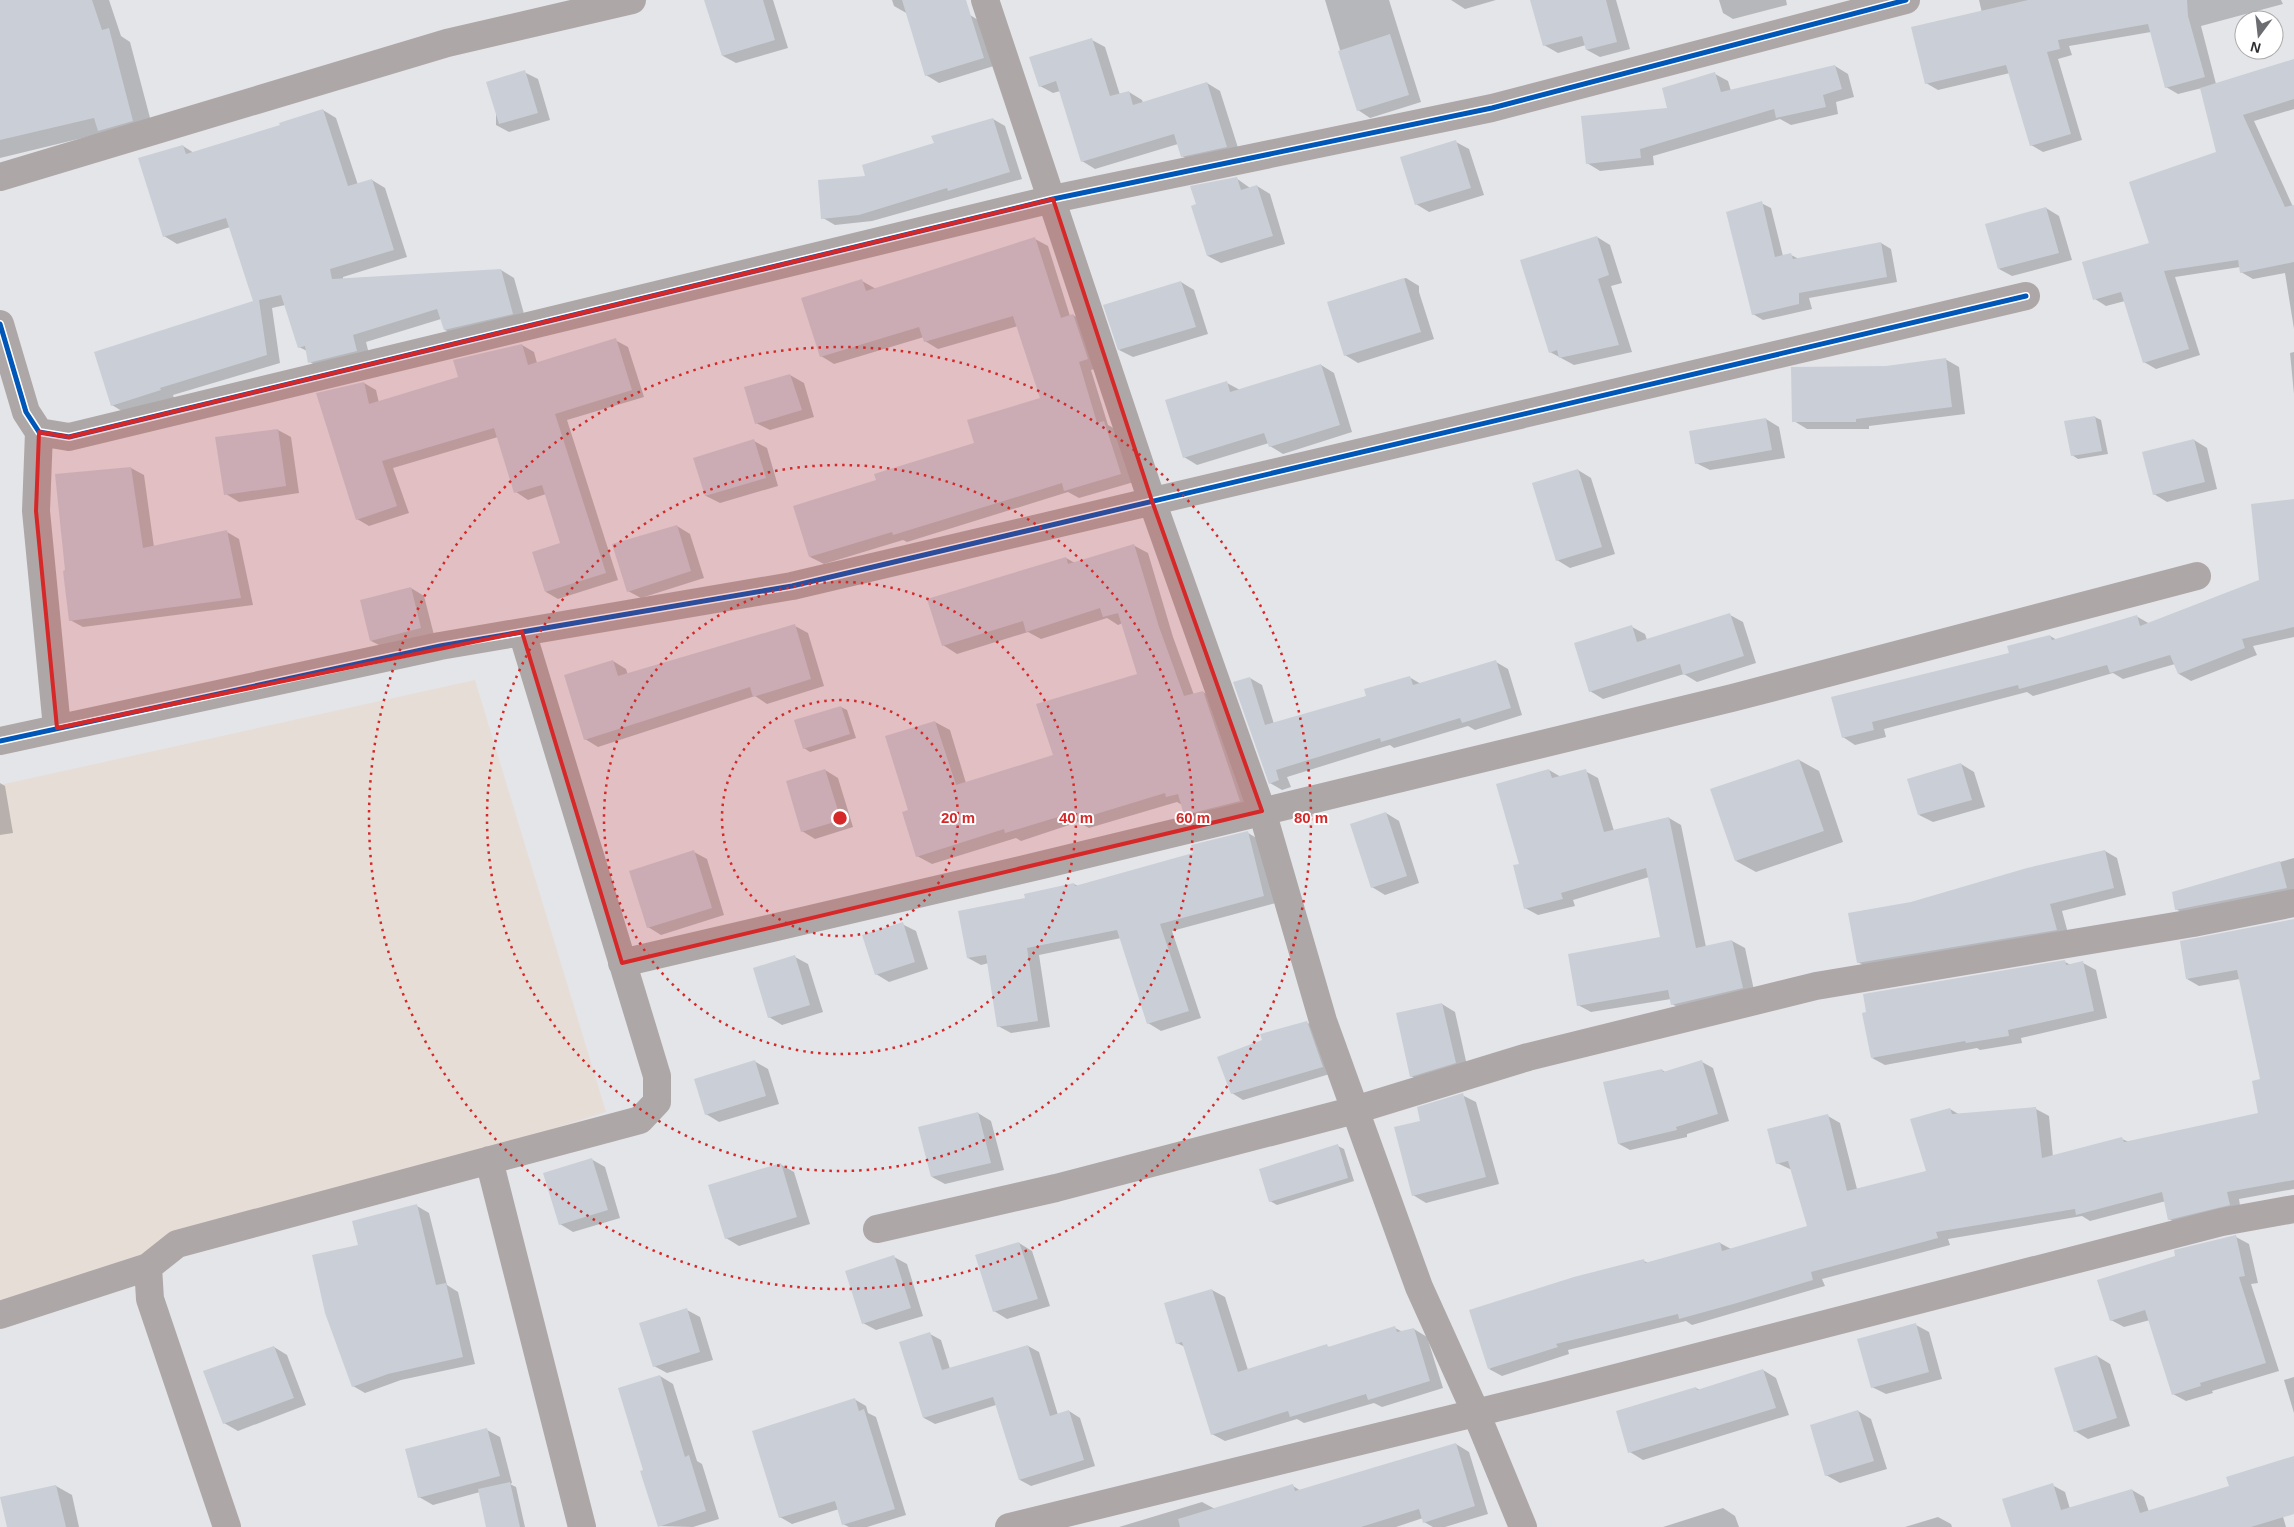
<svg xmlns="http://www.w3.org/2000/svg" width="2294" height="1527" font-family="Arial,sans-serif">
	<rect width="100%" height="100%" fill="#e4e5e9"/>
	<path fill="#e7ddd7" d="M475,680l131,432 -606,192v-519z"/>
	<path fill="#0003" d="M0,0h109l12,36 9,6 24,91h-51l-103,25z
		M724,0h49l15,48 -52,15 -13,-7z
		M892,0h63l15,15 13,8 14,42 -58,18 -13,-8 -18,-61 -14,-8z
		M1325,0h64l32,102 -51,16 -12,-8z
		M1451,0h45l-31,9z
		M1537,0h79l14,49 -30,8 -13,-7 -1,-5 -28,8 -14,-8z
		M1719,0h67l1,5 -54,14 -10,-6z
		M1979,0h302l2,4 -82,22 15,58 78,-24v49l-40,12 40,88v120l-9,-56 -32,6 -12,-7 -1,-5 -65,10 25,78 -44,14 -12,-7 -19,-61 -19,5 -11,-7 55,-56 68,-90 -16,-65 -24,6 -12,-7 -15,-55 -82,14 3,9 -14,4 24,81 -39,12 -12,-7 -21,-72 -72,17 -12,-7 56,-70z
		M1092,40l13,7 15,48 9,-3 13,8 1,3 64,-20 13,8 20,63 -45,9 -13,-7 -4,-12 -83,25 -13,-8 -22,-70 -7,2 -13,-7z
		M1835,66l13,8 6,23 -18,5 2,12 -47,11 -11,-6 -127,37 1,9 -54,6 -13,-8 82,-54 46,-35 13,7 3,10z
		M524,72l14,7 12,41 -41,12 -13,-7v-13z
		M323,110l13,8 22,67 14,-5 13,8 22,69 -64,20v2l158,-9 13,8 12,43 -68,16 -13,-7 -4,-11 -75,23 4,16 -47,12 -13,-8 -3,-11 -8,-4 -14,-42 -13,3 8,55 -107,32 1,3 -49,15 -13,-8 143,-103 -25,-75 -53,17 -13,-8 19,-90 11,7 88,-27z
		M993,119l12,7 17,53 -150,42 -37,4 -12,-7 44,-40 68,-34z
		M1456,142l13,7 15,46 -55,17 -13,-8z
		M1236,178l14,10 7,-2 13,8 15,50 -64,19 -13,-7 -10,-51z
		M1761,203l10,5 12,48 8,-1 8,4 82,-16 10,6 6,33 -88,16 3,11 -49,11 -10,-6z
		M2046,208l13,8 13,44 -60,16 -13,-7z
		M1597,237l13,8 12,38 -11,3 21,66 -58,13 -24,-13z
		M1035,239l13,7 22,70 3,-1 13,8 15,44 -10,3 17,55 9,5 17,52 -55,16 -11,-6 -161,50 -4,-2 -79,24 -14,-7 68,-76 98,-38 66,-45 -24,-72 -80,23 -13,-8 -1,-4 -90,27 -13,-8 41,-75 14,8z
		M1406,278l13,8v6l15,47 -76,24 -13,-8 -16,-53z
		M1181,282l13,8 14,44 -75,23 -14,-7z
		M615,340l13,7 16,50 -77,23 51,160 -60,19 -12,-7 16,-48 -16,-50 -18,6 -12,-8 -18,-55 -105,31 16,45 -40,13 -12,-7 7,-136 12,7 3,13 81,-25 62,-33 12,7 3,11z
		M2294,352v42l-4,-41z
		M1945,359l14,8 6,47 -96,12v3h-62l-13,-8 92,-54z
		M1321,365l13,8 18,59 -69,22 -13,-8 -1,-3 -72,22 -13,-8 43,-74 13,7z
		M790,375l14,8 10,34 -44,13 -14,-7z
		M2095,417l6,3 7,34 -30,5 -6,-4z
		M1766,419l13,8 6,31 -75,12 -14,-7z
		M278,430l13,7 8,56 -60,9 -13,-8z
		M2194,440l13,8 10,41 -50,13 -13,-8z
		M754,441l13,7 11,38 -58,17 -14,-7 -11,-37z
		M131,468l13,7 10,72 73,-15 12,7 14,66 -170,22 -13,-7 -13,-145z
		M1578,470l13,8 24,76 -45,14 -13,-8z
		M2294,501v136l-41,9 4,9 -66,26 -12,-7 -4,-10 -52,15 -10,-6 -80,23 -6,-4 -143,37 2,8 -31,8 -12,-8 -10,-39 178,-45 39,-17 7,4 79,-24 14,8 110,-43z
		M677,526l13,8 14,44 -63,20 -13,-7z
		M1133,545l15,8 25,84 21,58 9,-3 14,8 37,109 -55,13 -14,-8 -3,-9 -5,-3 -88,26 -11,-6 -57,19 -5,-3 -84,26 -15,-8 -7,-45 25,-89 15,8 16,53 88,-27 84,-82 -15,-51 -5,2 -11,-7 -66,21 -13,-7 -71,22 -14,-9 123,-87 9,5z
		M411,588l13,8 10,39 -49,13 -14,-7z
		M1730,615l13,7 13,41 -59,19 -13,-8 -81,25 -13,-8 42,-64 13,7 2,6z
		M795,626l13,7 16,53 -57,18 -12,-8 -157,51 -13,-8 28,-78 13,8 2,6z
		M1496,662l12,7 14,46 -47,15 -7,-4 -74,22 -4,-3 -103,32 4,10 -9,3 -12,-7 -20,-105 12,7 12,39 94,-28 41,-19 12,7z
		M841,707l6,3 9,28 -46,14 -6,-4z
		M1799,760l20,11 24,71 -87,30 -20,-11z
		M1961,764l13,8 11,35 -52,15 -14,-7z
		M825,770l13,8 15,49 -38,12 -13,-8z
		M1549,770l12,7 24,-6 13,7 16,53 55,-13 12,7 25,122 26,-6 13,7 10,47 -70,16 -13,-7 -1,-5 -80,13 -13,-7 84,-67 -13,-61 -76,23 2,6 -37,9 -13,-7 -4,-43z
		M0,783l5,3 8,47 -13,2z
		M1386,813l13,8 20,62 -34,12 -13,-8z
		M1248,833l12,7 16,63 -104,28 29,87 -40,13 -13,-8 -27,-85 -82,17 11,72 -39,6 -13,-7 -9,-63 -8,2 -13,-7 58,-60 48,-14 4,2 117,-32z
		M2105,851l12,7 9,37 -64,16 7,26 -198,33 -13,-8 53,-59z
		M694,852l13,7 17,56 -63,20 -13,-8z
		M2294,858v38l-105,21 -13,-8 -3,-16z
		M2294,920v269l-55,10 2,13 -59,14 -13,-7 -3,-18 -76,20 -8,-5 -134,23 2,6 -128,34 3,7 -133,39 -6,-4 -118,29 1,4 -67,22 -13,-7 155,-108 4,2 72,-20 11,6 78,-22 -17,-57 -15,-7 51,-47 12,7 17,66 70,-17 23,-63 10,6 76,-6 13,7 4,41 69,-18 7,3 130,-28 3,-34 -22,-101 -41,7 -12,-7z
		M902,924l14,7 12,38 -39,13 -13,-8z
		M795,957l13,7 15,48 -41,13 -13,-8z
		M2065,962l6,3 12,-2 13,7 11,48 -86,20 1,5 -42,7 -3,-2 -92,17 -13,-7z
		M1442,1004l13,8 13,58 -43,14 -14,-8z
		M1306,1022l11,6 16,45 -90,27 -11,-7 31,-52z
		M754,1061l14,8 11,35 -60,18 -13,-8z
		M1702,1062l11,6 16,53 -42,13v3l-57,13 -11,-6 43,-74 3,2z
		M1462,1095l14,7 23,82 -73,19 -13,-8z
		M978,1113l13,8 13,49 -59,14 -13,-7z
		M1338,1146l6,3 10,32 -77,24 -7,-4z
		M591,1159l14,8 15,51 -47,14 -13,-8z
		M780,1164l14,8 16,52 -71,22 -13,-8z
		M417,1206l12,7 18,72 11,7 17,72 -74,16 -36,13 -12,-7z
		M2236,1237l13,7 9,39 -7,1 28,87 -67,20 1,2 -27,8 -13,-7 -23,-74 -26,7 -13,-7z
		M1019,1243l13,8 18,55 -43,13 -13,-8z
		M894,1257l13,7 16,52 -47,14 -13,-7z
		M1212,1290l13,7 23,73 79,-24 4,2 64,-20 8,4 11,-3 13,8 16,51 -61,19 -8,-4 -70,20 -7,-4 -72,22 -13,-7 -27,-87 -8,-4z
		M687,1310l13,7 13,43 -46,13 -13,-7z
		M1916,1325l13,7 13,47 -56,15 -14,-7z
		M930,1334l11,6 9,29 78,-23 11,6 19,63 11,-4 11,7 15,48 -64,20 -11,-6 -24,-75 -61,19 -11,-6z
		M274,1347l13,8 19,50 -68,26 -14,-8z
		M2097,1356l13,8 20,62 -42,13 -13,-8z
		M1763,1370l13,8 13,37 -146,45 -13,-8 66,-64 4,2z
		M660,1376l13,8 24,77 5,3 17,55 -26,8 -34,-1 -14,-56z
		M2294,1377v36l-10,-33z
		M854,1399l12,7 2,7 8,4 30,98 -39,12h-18l-6,-3 -4,-15 -47,15 -12,-7z
		M1858,1411l13,8 16,50 -47,14 -14,-8z
		M487,1430l13,7 12,46 -2,1 6,3 9,40h-38l-7,-35 -47,13 -14,-8z
		M1456,1444l13,8 19,62 -43,13h-12l-9,-5 -1,-4 -27,9h-277l83,-25 13,7 78,-23 8,5z
		M2271,1476l15,51h-274l40,-42 13,7 5,17 62,-19 12,7 5,15z
		M56,1486l16,9 7,32h-71z
		M1723,1508l12,8 4,11h-76z
		M1938,1517l13,7 1,3h-47z"/>
	<path fill="#caced7" d="M0,0h92l10,30 7,-2 24,93 -35,10 -4,-13 -94,22z
		M704,0h59l12,40 -53,16z
		M902,0h64l18,58 -59,18z
		M1530,0h76l11,42 -31,8 -4,-14 -39,10z
		M2028,0h159l1,16 17,61 -40,11 -17,-64 -90,16 2,9 -13,3 24,82 -41,12 -24,-81 -81,19 -14,-57z
		M1390,34l19,61 -52,16 -19,-60z
		M1092,38l18,58 19,-5 4,14 74,-23 20,65 -46,10 -7,-23 -93,28 -25,-81 -17,6 -10,-30z
		M2294,59v40l-51,16 42,92 9,-2v57l-54,11 -2,-13 -74,11 25,78 -46,14 -22,-71 -28,8 -11,-38 67,-19 -20,-61 87,-30 -16,-64z
		M1835,65l7,24 -19,6 3,12 -50,11 -2,-9 -134,40 1,9 -55,6 -5,-48 86,-8 -5,-20 53,-16 6,20z
		M525,70l13,43 -39,11 -13,-42z
		M323,109l25,77 24,-7 22,71 -64,19 2,10 169,-10 12,45 -69,16 -7,-21 -84,26 4,16 -49,12 -3,-17 -7,2 -17,-53 -22,5 8,55 -107,33 1,2 -50,16 -17,-54 159,-51 -27,-83 -63,19 -25,-79 45,-13 3,9 94,-29 -1,-2z
		M993,118l17,54 -62,19 -1,-3 -88,27 -38,4 -3,-39 47,-4 -3,-11 72,-22 -3,-7z
		M1456,140l15,48 -56,17 -15,-48z
		M1237,177l4,13 16,-5 16,51 -66,20 -16,-50 5,-2 -6,-18z
		M1762,201l13,56 16,-4 2,6 88,-17 6,35 -88,16v11l-47,11 -26,-103z
		M2046,207l13,46 -61,16 -13,-45z
		M1597,236l12,39 -11,4 21,66 -60,13 -2,-8 -8,3 -29,-93z
		M1035,237l26,81 12,-4 15,45 -9,3 18,61 7,-2 17,53 -57,17 -2,-8 -169,52 -1,-3 -83,25 -16,-51 83,-26 -2,-6 100,-31 -7,-23 73,-22 -27,-82 -89,26 -5,-15 -99,30 -19,-59 61,-19 4,12z
		M1404,278l17,54 -77,24 -17,-54z
		M1181,281l15,46 -78,23 -15,-45z
		M616,338l16,52 -77,24 51,159 -61,19 -13,-40 28,-9 -18,-58 -28,8 -20,-65 -112,33 15,45 -41,14 -40,-127 48,-11 5,22 89,-27 -5,-17 69,-16 6,21z
		M1946,358l6,49 -96,12v3h-64l-1,-55 95,-1z
		M1321,364l19,61 -71,22 -5,-14 -81,25 -18,-58 62,-19 3,11z
		M790,374l12,36 -47,14 -11,-37z
		M2095,416l7,35 -31,5 -7,-35z
		M1766,418l6,32 -77,14 -6,-33z
		M278,429l8,57 -62,9 -9,-58z
		M754,439l12,39 -61,18 -12,-38z
		M2194,439l11,43 -52,13 -11,-43z
		M131,467l12,81 84,-18 14,68 -172,23 -6,-50 2,-1 -10,-96z
		M1578,469l24,78 -46,14 -24,-78z
		M2294,499v128l-52,12 3,9 -67,26 -8,-19 -60,18 -3,-8 -88,24 -1,-4 -146,37 2,8 -32,8 -11,-41 178,-44 -2,-7 43,-11 2,5 85,-25 3,11 119,-46 -8,-76z
		M677,525l14,46 -64,21 -15,-48z
		M1134,544l25,83 25,69 19,-5 37,110 -56,14 -6,-21 -12,3 -1,-4 -92,28 -2,-8 -66,20 -1,-4 -88,28 -14,-45 6,-2 -23,-74 50,-15 21,64 97,-30 -17,-51 101,-30 -19,-61 -15,4 -3,-9 -74,24 -3,-11 -81,25 -15,-47 139,-42 2,7z
		M411,587l10,41 -51,13 -10,-41z
		M1730,613l14,43 -61,19 -3,-11 -91,28 -15,-49 58,-18 5,17z
		M795,624l16,55 -58,18 -3,-10 -166,53 -20,-65 49,-15 5,16z
		M1496,660l15,48 -49,15 -2,-5 -79,24 -1,-4 -104,32 3,10 -10,4 -36,-102 17,-5 15,48 101,-29 -2,-7 46,-13 3,9z
		M841,706l9,28 -47,15 -9,-29z
		M1799,759l25,72 -89,30 -25,-72z
		M1961,763l11,37 -54,15 -11,-36z
		M825,769l16,51 -40,12 -15,-51z
		M1549,769l3,9 34,-9 18,63 65,-15 27,131 36,-8 11,48 -72,17 -3,-15 -91,16 -9,-52 92,-17 -14,-69 -85,25 2,6 -39,10 -11,-44 6,-1 -23,-80z
		M1386,812l21,64 -36,12 -21,-64z
		M1248,831l16,65 -104,28 29,87 -42,13 -30,-94 -90,18 11,73 -41,6 -11,-72 -19,3 -9,-47 67,-13 -1,-4 50,-11 1,3 118,-33 -2,-8z
		M694,850l18,58 -65,20 -18,-57z
		M2105,850l9,38 -64,16 7,26 -200,33 -9,-50 63,-11 116,-34z
		M2280,861l7,27 -112,22 -3,-18z
		M2294,919v261l-67,12 3,13 -62,15 -6,-28 -86,23 -1,-6 -139,23 2,6 -127,34 2,8 -76,23 -58,16 -1,-5 -122,30 2,3 -70,22 -19,-59 105,-33 70,-18 1,4 75,-21 2,9 85,-25 -19,-65 -12,3 -9,-35 61,-15 19,77 79,-20 -16,-52 40,-11 2,6 84,-7 6,51 80,-21 2,5 134,-29 -6,-32 8,-2 -23,-109 -51,9 -6,-38z
		M903,922l12,40 -40,13 -13,-40z
		M795,955l15,50 -42,13 -15,-50z
		M2065,960l1,5 17,-4 11,50 -86,19 1,6 -43,7 -1,-2 -94,17 -9,-45 4,-1 -3,-18z
		M1442,1003l14,60 -46,14 -14,-64z
		M1307,1021l16,46 -92,27 -14,-37 45,-17 -2,-6z
		M755,1060l11,36 -61,19 -11,-36z
		M1702,1060l16,54 -42,13 1,3 -59,14 -15,-62 59,-13 1,3z
		M1463,1093l23,84 -74,19 -18,-69 26,-6 -3,-14z
		M978,1112l13,51 -60,14 -13,-50z
		M1338,1144l10,34 -79,24 -10,-33z
		M592,1158l16,52 -49,15 -16,-52z
		M781,1163l16,54 -72,22 -17,-54z
		M417,1204l19,81 10,-2 17,74 -75,17 -36,13 -27,-74 -13,-58 46,-10 -6,-24z
		M2236,1235l9,41 -6,1 27,86 -66,20 1,3 -29,9 -27,-85 -35,11 -13,-41 78,-24 -1,-6z
		M1019,1242l19,57 -45,13 -18,-57z
		M894,1255l17,53 -49,16 -17,-53z
		M1212,1289l26,83 89,-28 1,3 67,-21 2,6 17,-4 16,53 -62,19 -2,-6 -76,23 -2,-6 -77,24 -29,-93 -6,2 -12,-41z
		M687,1308l13,44 -47,15 -14,-44z
		M1916,1323l13,49 -58,16 -14,-49z
		M930,1332l12,38 86,-25 22,71 19,-6 15,50 -65,20 -26,-83 -70,21 -24,-76z
		M274,1346l20,52 -71,26 -20,-53z
		M2097,1355l20,63 -43,14 -20,-64z
		M1763,1369l13,39 -148,45 -12,-42 80,-24 1,3z
		M660,1375l25,82 4,-2 17,56 -48,16 -18,-56 3,-1 -25,-82z
		M855,1398l4,13 5,-2 31,100 -53,16 -7,-24 -56,17 -27,-87z
		M1858,1410l16,51 -49,15 -15,-51z
		M487,1428l13,48 -82,22 -13,-49z
		M1456,1443l19,63 -52,17 -4,-14 -58,18h-181l-2,-8 115,-35 2,7z
		M2294,1456v58l-43,13h-240l-9,-28 51,-16 8,27 71,-21 8,24 89,-27 -3,-9z
		M510,1482l10,45h-34l-8,-38z
		M56,1485l10,42h-59l-7,-30z"/>
	<g fill="none" stroke-linecap="round" stroke-linejoin="round">
		<path stroke="#aea7a7" stroke-width="28" d="M985,0l167,501 110,310 61,210 96,266 57,126 47,114
			M0,177l447,-134 185,-43
			M0,324l26,88 13,20 30,5 984,-238 439,-91 414,-108
			M39,432l-3,79 21,217
			M0,741l440,-95 352,-60 1234,-290
			M622,963l424,-99 686,-166 465,-122
			M489,1160l93,367
			M877,1229l179,-41 299,-78 173,-53 288,-71 377,-63 101,-20
			M0,1315l148,-48
			M227,1527l-77,-228 -2,-32 29,-23 463,-124 17,-18v-26l-135,-444
			M1009,1527l540,-132 673,-173 72,-13"/>
		<g stroke="#fff" stroke-width="8">
			<path id="cycleway" d="M0,324l26,88 13,20 30,5 984,-238 439,-91 414,-108
				M0,741l440,-95 352,-60 1234,-290"/>
		</g>
		<use href="#cycleway" stroke="#0057b8" stroke-width="5"/>
	</g>
	<path fill="#d62828" fill-opacity="0.2" stroke="#d62828" stroke-width="4" stroke-linejoin="round" d="M1053,199l99,302 110,310 -640,152 -100,-331 -465,96 -21,-217 3,-79 30,5z"/>
	<g fill="none" stroke="#d62828" stroke-width="2.5" stroke-dasharray="2.5 5">
		<circle cx="840" cy="818" r="118"/>
		<circle cx="840" cy="818" r="236"/>
		<circle cx="840" cy="818" r="353"/>
		<circle cx="840" cy="818" r="471"/>
	</g>
	<circle cx="840" cy="818" r="8" fill="#d62828" stroke="#fff" stroke-width="2.5"/>
	<g font-size="15" text-anchor="middle" font-weight="bold" fill="#d62828" stroke="#fff" stroke-width="4" stroke-linejoin="round" paint-order="stroke">
		<text x="958" y="823">20 m</text>
		<text x="1076" y="823">40 m</text>
		<text x="1193" y="823">60 m</text>
		<text x="1311" y="823">80 m</text>
	</g>
	<g transform="translate(2259 35) rotate(195)"><circle r="24" fill="#ffffff" stroke="#ababac"/>
	<path d="M0-4L9 19L0 12L-9 19Z" fill="#6c6d71"/>
	<text y="-8" font-size="14" font-weight="bold" text-anchor="middle" fill="#2c2d30">N</text>
	</g>
</svg>
